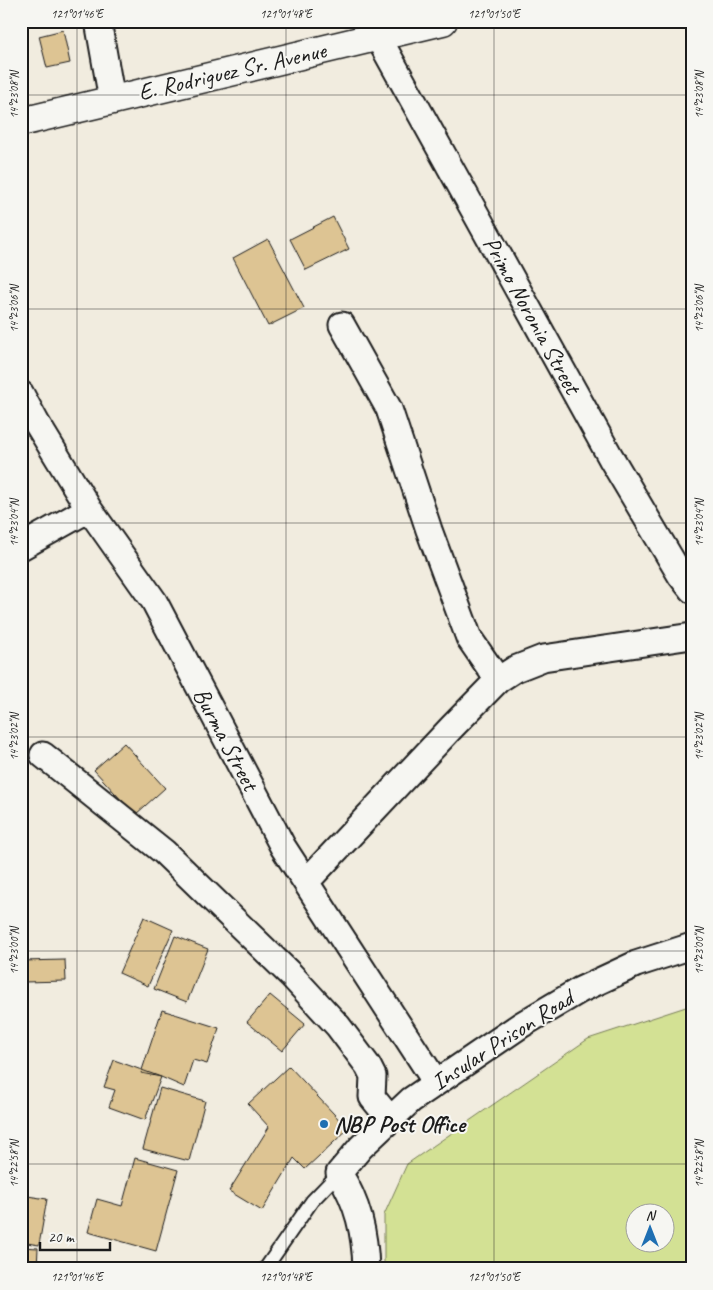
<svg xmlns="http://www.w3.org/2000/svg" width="713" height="1290" font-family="Caveat,sans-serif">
	<rect width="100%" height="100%" fill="#f1ecdf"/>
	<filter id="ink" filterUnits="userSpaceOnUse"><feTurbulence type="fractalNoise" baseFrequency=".02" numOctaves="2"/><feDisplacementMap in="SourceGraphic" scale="10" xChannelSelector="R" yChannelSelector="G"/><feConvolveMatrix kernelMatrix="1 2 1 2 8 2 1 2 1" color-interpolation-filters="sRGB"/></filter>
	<g filter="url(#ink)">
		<path fill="#d3e194" stroke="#787e58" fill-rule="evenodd" d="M692,1005v264h-308v-54l23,-51 181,-125zM636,1212h30v30h-30z"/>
		<path fill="#ddc493" stroke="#1c1c1c" d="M63,30l7,33 -23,5 -8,-32z
			M333,217l16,32 -43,21 -16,-31z
			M268,239l36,69 -36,18 -35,-68z
			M124,743l41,45 -30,27 -41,-45z
			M144,917l29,13 -25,56 -29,-13z
			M175,936l33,13 -21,53 -33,-13z
			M65,960l1,21 -43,1 -1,-21z
			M270,995l35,29 -23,27 -35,-29z
			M162,1010l57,18 -12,36 -14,-4 -9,27 -23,-10 -20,-4z
			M114,1060l47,17 -16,43 -36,-13 6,-17 -11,-3z
			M289,1066l59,63 -43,40 -11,-11 -32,53 -33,-20 40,-64 -21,-23z
			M160,1088l45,13 -16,60 -46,-12z
			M135,1158l43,12 -22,81 -68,-19 9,-33 25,7z
			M21,1195l26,4 -8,46 -18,-3z
			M21,1247l17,1 -1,21h-16z"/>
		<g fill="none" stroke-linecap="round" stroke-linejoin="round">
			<g stroke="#1c1c1c" stroke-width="16">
				<path id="lane" d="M265,1269l47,-68 27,-28"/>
			</g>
			<g stroke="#1c1c1c" stroke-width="29">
				<path id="street" d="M98,21l14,79
					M378,37l233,421 70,118 11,14
					M342,325l47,84 40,121 40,108 29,42
					M21,394l15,28 53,87 65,92 129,246 152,234
					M21,547l68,-38
					M43,755l121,97 127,123 47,51 30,40 5,10 -1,21 18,22
					M306,882l146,-155 46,-47 17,-11 28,-11 149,-22
					M366,1269c-1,-36 -8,-66 -27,-96l22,-26 50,-47 110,-75 59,-35 56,-26 56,-18"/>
			</g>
			<g stroke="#1c1c1c" stroke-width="31">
				<path id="secondary" d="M21,122l422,-101"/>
			</g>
			<use href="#lane" stroke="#f6f6f2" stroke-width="12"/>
			<use href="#street" stroke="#f6f6f2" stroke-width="25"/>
			<use href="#secondary" stroke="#f6f6f2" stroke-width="28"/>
		</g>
	</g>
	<path fill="none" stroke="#1c1c1c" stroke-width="1" stroke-opacity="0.45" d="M77,21v1248M286,21v1248M494,21v1248M21,95h671M21,309h671M21,523h671M21,737h671M21,951h671M21,1164h671"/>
	<circle fill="#1f6fb2" stroke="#f6f6f2" stroke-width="2" cx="324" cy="1124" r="5"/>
	<g text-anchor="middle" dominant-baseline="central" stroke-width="4" stroke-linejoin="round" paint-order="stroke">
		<g font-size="24" fill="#1c1c1c" stroke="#f6f6f2">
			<text transform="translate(232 71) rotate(-13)">E. Rodriguez Sr. Avenue</text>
			<text transform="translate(532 315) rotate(61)">Primo Noronia Street</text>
			<text transform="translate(226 739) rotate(62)">Burma Street</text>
			<text transform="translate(502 1040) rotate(-33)">Insular Prison Road</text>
		</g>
		<g font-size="24" font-weight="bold" fill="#1c1c1c" stroke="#f6f6f2" text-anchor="start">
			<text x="334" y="1124">NBP Post Office</text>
		</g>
	</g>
	<rect width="713" height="1290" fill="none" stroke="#f6f6f2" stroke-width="55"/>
	<g transform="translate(650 1228)"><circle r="24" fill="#f6f6f2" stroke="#9f9f9c"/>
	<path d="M0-4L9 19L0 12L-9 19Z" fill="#1f6fb2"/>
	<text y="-8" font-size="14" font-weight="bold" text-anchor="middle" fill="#1c1c1c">N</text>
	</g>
	<path d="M40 1242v8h70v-8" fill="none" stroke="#1c1c1c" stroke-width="2.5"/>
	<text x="48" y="1242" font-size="15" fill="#1c1c1c" stroke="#f6f6f2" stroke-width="4" paint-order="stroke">20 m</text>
	<rect x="28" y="28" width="658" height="1234" fill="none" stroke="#1c1c1c" stroke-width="2"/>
	<g font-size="12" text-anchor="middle" fill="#1c1c1c">
		<text x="77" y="18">121°01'46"E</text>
		<text x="286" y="18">121°01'48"E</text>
		<text x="494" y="18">121°01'50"E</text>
		<text transform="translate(14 95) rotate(-90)" y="4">14°23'08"N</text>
		<text transform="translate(699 95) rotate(-90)" y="4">14°23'08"N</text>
		<text transform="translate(14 309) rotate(-90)" y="4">14°23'06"N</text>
		<text transform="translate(699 309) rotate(-90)" y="4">14°23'06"N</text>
		<text transform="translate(14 523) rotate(-90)" y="4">14°23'04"N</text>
		<text transform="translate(699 523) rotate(-90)" y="4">14°23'04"N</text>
		<text transform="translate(14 737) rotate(-90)" y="4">14°23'02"N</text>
		<text transform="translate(699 737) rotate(-90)" y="4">14°23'02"N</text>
		<text transform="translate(14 951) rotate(-90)" y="4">14°23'00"N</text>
		<text transform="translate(699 951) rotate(-90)" y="4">14°23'00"N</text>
		<text transform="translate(14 1164) rotate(-90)" y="4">14°22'58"N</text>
		<text transform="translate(699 1164) rotate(-90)" y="4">14°22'58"N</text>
		<text x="77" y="1281">121°01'46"E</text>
		<text x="286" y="1281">121°01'48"E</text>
		<text x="494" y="1281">121°01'50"E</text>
	</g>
</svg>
